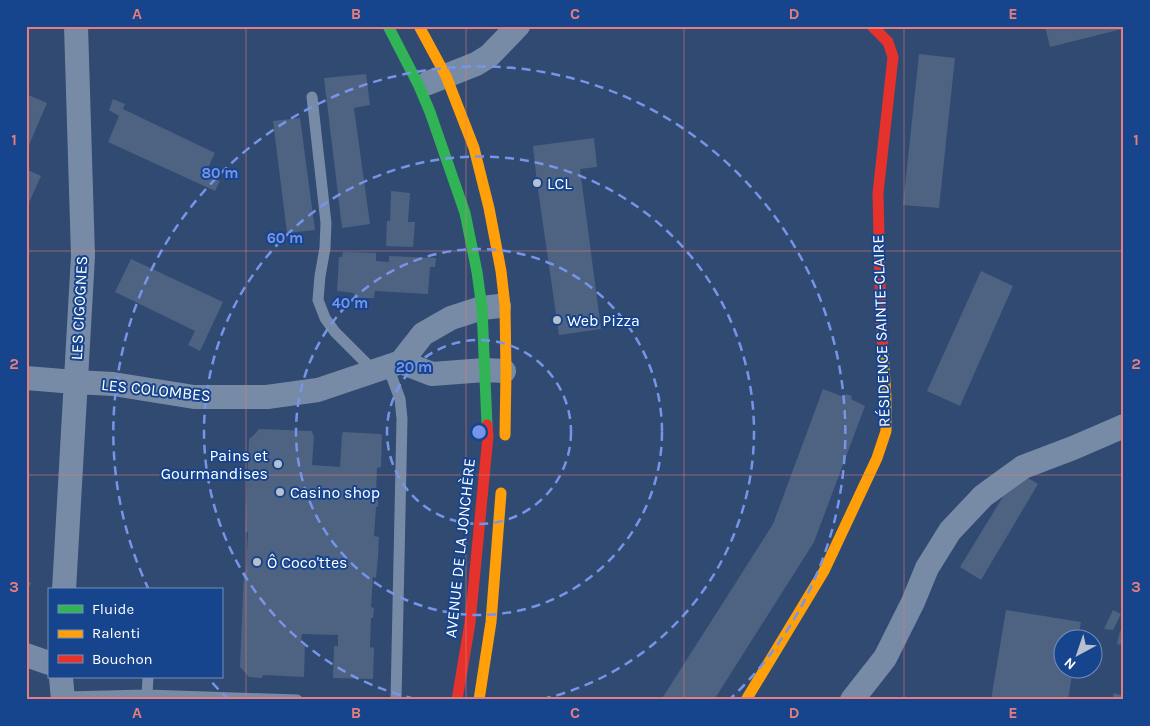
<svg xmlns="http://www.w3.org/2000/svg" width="1150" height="726" font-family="Karla,sans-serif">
	<rect width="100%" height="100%" fill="#314a72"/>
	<path fill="#4e6282" d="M1045,26h77v3l-72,18z
		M919,54l36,4 -16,150 -36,-3z
		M366,74l4,31 -16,3 16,116 -28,4 -18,-150z
		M26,94l21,9 -21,49z
		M113,99l12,5 -2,5 92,44 -10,21 15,7 -5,10 -107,-49 11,-26 -10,-6z
		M300,118l15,112 -28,3 -14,-112z
		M594,138l3,29 -17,2 21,160 -42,6 -22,-152 -4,-37z
		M26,169l15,7 -15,33z
		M391,191l19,2 -2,29h7l-2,25 -27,-1 1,-25h3z
		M343,252l33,1v8l13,1v-6l47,2 -1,9h-5l-2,27 -53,-3 -1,7h-20v-5l-17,-2 2,-34h3z
		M131,259l92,43 -23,49 -12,-6 7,-14 -80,-39z
		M981,271l32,15 -53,120 -33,-15z
		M823,389l21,8 2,-3 6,2 -1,3 14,7 -51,136 -100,158h-53l112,-176z
		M259,429l53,2 1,4h1l-2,30 28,2 2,-32 1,-3 38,2 1,3 -1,30 -4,1 -1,29 2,1v9h-2l-2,29 5,1 -1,20 -2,21 -3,-1 -2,30 3,1 -1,10h-2l-1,29 4,1 -1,31 -40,-1 1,-32h4v-11l-36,-1 -1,10h4l-1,33 -41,-2 -1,3 -13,-1 -9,-10 4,-94 2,-2 2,-39h-3l4,-93 5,-4z
		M1018,472l20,12 -57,96 -21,-13z
		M26,581l5,2 -5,10z
		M1006,610l75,12 -3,16h-16v30h11l-5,32h-77z
		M1113,610l8,4 -8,16 -9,-1z
		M1120,631l4,1v13l-7,-1z
		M1114,693l10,3v4h-12z"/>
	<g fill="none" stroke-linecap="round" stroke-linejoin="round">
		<path stroke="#788ba6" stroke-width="11" d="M312,97l14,126 -1,25 -5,28 -2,24 7,18 10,14 39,39
			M388,367l12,32 2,20 -6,281
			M147,695l1,-18
			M64,697l83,-2 150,5"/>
		<path stroke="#788ba6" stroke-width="24" d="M428,83l48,-19 13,-8 29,-30
			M401,362l31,12 53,-4 19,1
			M26,378l49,4 38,2 81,13h73l51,-7 83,-28 22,-28 28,-16 31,-10 17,-2
			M64,590l19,-334 -7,-230
			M26,655l23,8
			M61,677l2,23
			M852,700l33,-42 28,-56 14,-34 23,-37 33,-35 40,-29 50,-19 51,-22"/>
		<path stroke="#30b455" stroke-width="11" d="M388,26l31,60 11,26 35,101 12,59 5,36 5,117"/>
		<path stroke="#ff9f0a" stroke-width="11" d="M419,26l27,50 28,72 15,60 12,63 4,35 1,65 -1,64
			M479,700l12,-78 10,-129
			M746,700l78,-129 53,-113 9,-27v-33l-3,-48"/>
		<path stroke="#e5322d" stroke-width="11" d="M872,26l16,16 5,15 -15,136 3,130 2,27
			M457,700l13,-77 18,-187 -1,-11"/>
	</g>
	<path fill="none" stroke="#e67e7e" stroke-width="1" stroke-opacity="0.55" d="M246,26v674M466,26v674M684,26v674M904,26v674M26,251h1098M26,475h1098"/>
	<g fill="none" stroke="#7795e8" stroke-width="2.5" stroke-dasharray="9 6">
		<circle cx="479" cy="432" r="92"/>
		<circle cx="479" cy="432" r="183"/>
		<path d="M415 699A275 275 0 1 1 543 699"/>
		<path d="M229 700A366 366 0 0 1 209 679M149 590A366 366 0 1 1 729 700"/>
	</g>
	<g fill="#b7c0ce" stroke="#16448d" stroke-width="2">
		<circle cx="537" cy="183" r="5"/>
		<circle cx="557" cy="320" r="5"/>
		<circle cx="278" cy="464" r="5"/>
		<circle cx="280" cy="492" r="5"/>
		<circle cx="257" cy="562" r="5"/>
	</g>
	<g text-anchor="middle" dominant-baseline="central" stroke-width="4" stroke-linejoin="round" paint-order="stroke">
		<g font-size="16" fill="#fff" stroke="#16448d" text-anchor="start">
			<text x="547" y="183">LCL</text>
			<text x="567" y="320">Web Pizza</text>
			<text x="268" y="455" text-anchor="end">Pains et<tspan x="268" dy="18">Gourmandises</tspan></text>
			<text x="290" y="492">Casino shop</text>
			<text x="267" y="562">Ô Coco'ttes</text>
		</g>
		<g font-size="16" fill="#fff" stroke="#16448d">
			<text transform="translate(79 308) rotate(-87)">LES CIGOGNES</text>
			<text transform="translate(881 331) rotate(-92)">RÉSIDENCE SAINTE-CLAIRE</text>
			<text transform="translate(156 390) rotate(6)">LES COLOMBES</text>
			<text transform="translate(460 548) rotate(-84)">AVENUE DE LA JONCHÈRE</text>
		</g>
	</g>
	<circle cx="479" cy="432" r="8" fill="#7795e8" stroke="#16448d" stroke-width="2.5"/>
	<g font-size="15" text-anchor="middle" font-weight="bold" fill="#7795e8" stroke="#16448d" stroke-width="4" stroke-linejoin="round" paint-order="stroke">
		<text x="220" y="178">80 m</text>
		<text x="285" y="243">60 m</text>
		<text x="350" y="308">40 m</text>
		<text x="414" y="372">20 m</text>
	</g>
	<rect width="1150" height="726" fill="none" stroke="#16448d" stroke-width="55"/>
	<rect x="48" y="588" width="175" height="90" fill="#16448d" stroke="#738fbb"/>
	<rect x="58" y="605" width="25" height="8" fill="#30b455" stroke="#738fbb"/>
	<text x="92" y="614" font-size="15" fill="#ffffff">Fluide</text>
	<rect x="58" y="630" width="25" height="8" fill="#ff9f0a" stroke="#738fbb"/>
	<text x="92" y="638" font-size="15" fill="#ffffff">Ralenti</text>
	<rect x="58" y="655" width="25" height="8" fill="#e5322d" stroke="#738fbb"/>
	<text x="92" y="664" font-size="15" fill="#ffffff">Bouchon</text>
	<g transform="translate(1078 654) rotate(220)"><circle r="24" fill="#16448d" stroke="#738fbb"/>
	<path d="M0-4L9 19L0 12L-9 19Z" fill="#b7c0ce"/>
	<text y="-8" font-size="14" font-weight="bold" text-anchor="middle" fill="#ffffff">N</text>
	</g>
	<rect x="28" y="28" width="1094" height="670" fill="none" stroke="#e67e7e" stroke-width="2"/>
	<g font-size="16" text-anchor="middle" font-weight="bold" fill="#e67e7e">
		<text x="137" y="19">A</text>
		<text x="356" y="19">B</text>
		<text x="575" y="19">C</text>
		<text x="794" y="19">D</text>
		<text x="1013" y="19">E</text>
		<text x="14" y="145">1</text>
		<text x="1136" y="145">1</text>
		<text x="14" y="369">2</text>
		<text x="1136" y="369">2</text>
		<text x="14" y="592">3</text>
		<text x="1136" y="592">3</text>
		<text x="137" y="718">A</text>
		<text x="356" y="718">B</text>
		<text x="575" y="718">C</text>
		<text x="794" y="718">D</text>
		<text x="1013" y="718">E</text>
	</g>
</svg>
